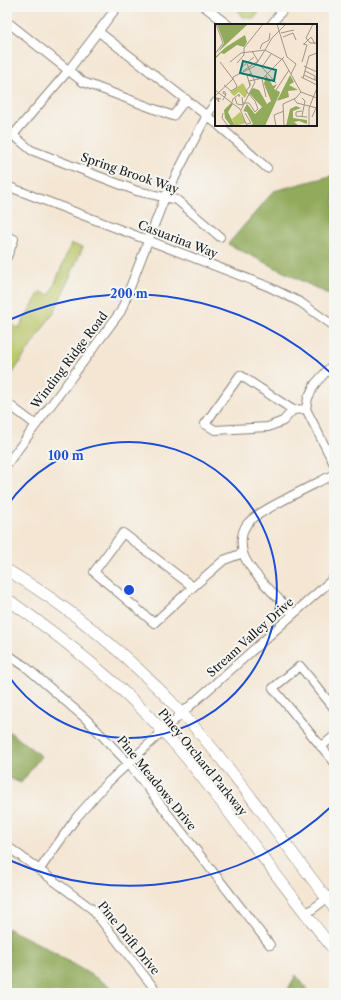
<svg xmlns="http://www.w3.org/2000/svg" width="341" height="1000" font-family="'Libre Caslon Text',serif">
	<rect width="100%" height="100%" fill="#f6f6f2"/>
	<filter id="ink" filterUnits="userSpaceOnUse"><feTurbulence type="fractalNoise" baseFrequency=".025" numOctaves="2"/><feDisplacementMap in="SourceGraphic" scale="8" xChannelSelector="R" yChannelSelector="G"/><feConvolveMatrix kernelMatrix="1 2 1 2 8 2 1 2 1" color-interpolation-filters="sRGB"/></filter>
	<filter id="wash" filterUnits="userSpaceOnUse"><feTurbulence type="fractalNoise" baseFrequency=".012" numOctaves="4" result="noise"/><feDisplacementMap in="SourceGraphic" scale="16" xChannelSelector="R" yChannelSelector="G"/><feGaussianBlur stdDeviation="0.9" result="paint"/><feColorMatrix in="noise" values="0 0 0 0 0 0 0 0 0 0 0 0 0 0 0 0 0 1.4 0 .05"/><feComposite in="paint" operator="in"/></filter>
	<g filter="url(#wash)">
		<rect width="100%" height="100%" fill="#f4e6d3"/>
		<path fill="#b8c567" stroke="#6a7042" d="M236,7h26l-8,12 -13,-3z
			M71,244l12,3 -28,63 -43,64 -5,-2v-16l5,-16 -5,-2v-15l12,5 21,-36 10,3z"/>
		<path fill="#92aa5c" stroke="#57633c" d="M334,175v122l-106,-53 46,-53z
			M7,730l34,26 -20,27 -14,-6z
			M7,928l36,18 78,47h-114z
			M296,975l14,18h-24z"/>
	</g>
	<g filter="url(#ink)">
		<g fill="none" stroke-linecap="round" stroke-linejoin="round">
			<g stroke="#888178" stroke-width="10">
				<path id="street" d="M205,7l23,18
					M10,24l73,58 90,34 13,-17
					M271,25l14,-18
					M99,32l117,91
					M218,125l49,43
					M7,130l24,20 106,41 40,9 43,37
					M7,142l61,-71 49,-64
					M7,186l260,100 33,16 34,24
					M7,236l7,3 -7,18
					M334,363l-19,21 -7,14 -2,11 28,55
					M7,403l29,22
					M293,410l-10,11 -15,6 -53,3 -10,-6 35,-49 53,35 13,-1
					M7,464l114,-153 44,-114 42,-82 9,-13
					M193,587l-39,36 -60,-51 29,-39 70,54 31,-27 19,-7
					M293,614c-13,-15 -45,-43 -50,-61 -2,-9 -2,-21 4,-29 8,-12 71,-41 87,-50
					M7,654l19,13 60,52 43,45 141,181
					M334,708l-34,-42 -27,22 61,74
					M321,747l13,-11
					M7,846l85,63 62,79
					M40,869l36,-51 28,-32 78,-73 152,-135
					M306,914l28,-21"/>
			</g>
			<g stroke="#888178" stroke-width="12">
				<path id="secondary" d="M7,570c64,38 124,88 175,143 55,61 102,130 152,195
					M7,599c56,39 109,81 155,131 25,26 47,57 69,85 34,45 68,91 103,135"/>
			</g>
			<use href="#street" stroke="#fff" stroke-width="8"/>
			<use href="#secondary" stroke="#fff" stroke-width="11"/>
		</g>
	</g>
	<g fill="none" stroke="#1d4ed8" stroke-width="2">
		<path d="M7 506A148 148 0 1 1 7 674"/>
		<path d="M333 805A296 296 0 0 1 9 860M9 320A296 296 0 0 1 333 375"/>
	</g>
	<g text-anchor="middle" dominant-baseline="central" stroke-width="4" stroke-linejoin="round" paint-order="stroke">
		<g font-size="12" fill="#1c1c1c" stroke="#f6f6f2">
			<text transform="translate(130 173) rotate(19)">Spring Brook Way</text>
			<text transform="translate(178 239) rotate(21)">Casuarina Way</text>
			<text transform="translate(69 360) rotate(-53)">Winding Ridge Road</text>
			<text transform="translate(250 637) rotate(-42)">Stream Valley Drive</text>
			<text transform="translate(203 762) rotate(51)">Piney Orchard Parkway</text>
			<text transform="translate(157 783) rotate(51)">Pine Meadows Drive</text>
			<text transform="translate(129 938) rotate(51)">Pine Drift Drive</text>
		</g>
	</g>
	<g transform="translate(215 24)">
		<rect width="102" height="102" fill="#f4e6d3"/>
		<path d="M28,59l5,9 -3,6 -6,-6 -5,4 -4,-4zM25,88l6,11 -11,3 -3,-7z" fill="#b8c567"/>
		<path d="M2,0l14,1 17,-1 -30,28 6,-9zM30,11l2,7 -3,5 -7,-2 -13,9 -3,-1 -6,6v-2l11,-10zM51,51l7,11 4,-2 -3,5 6,3 -1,3 -14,31h-17l5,-2 -6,-12 -4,-1 4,-7 8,10 7,-7 -13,-14 4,-5 6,2 8,14 4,-3 -7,-17zM75,51l4,7 -5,3 9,5 -10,1 1,6 -12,4zM16,79l2,1 -5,8 7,14h-4l-6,-8 -1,-8zM81,82l5,2 -8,3v7l14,2v4l-8,-3 -5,1 5,4h-13l4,-17z" fill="#92aa5c"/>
		<path fill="none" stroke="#9e958a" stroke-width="1" d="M62,0l10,33 9,7 -5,10M71,0l-14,14 -7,12 18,10 18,32 16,6M98,0l-7,14 4,5h7M66,9l13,-3M68,13l10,-4 3,7M89,20l7,-7 4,7M45,25l2,-5 7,-4 1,-7M0,30l8,-11 -7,-19M5,38l13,17v-2M15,38l11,-9 24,-3 -10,16 -22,11M87,38l5,-17 -4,-1M22,39l7,-8v-7l19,-24M45,41l16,18M89,42l13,6M27,43l12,-10M47,43l9,-13M28,47l15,-10 -6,-10M90,47l10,5v4M34,50h3l-5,1 3,11v-4M89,51l13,6M86,53l16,8M88,54l6,-22 8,-3M42,55l3,-2 2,2 4,18M34,57l14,-3 21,-21M9,61l7,6 5,-3 1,-2 -4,-7M0,66l25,19 7,17M61,66l13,-20M0,72l18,-17M20,74l2,6 6,1 -1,-8M87,74l3,3 -3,15M3,75l1,3 -3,-4 5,1M79,75l3,4 20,5M8,76l3,-6 -2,-3 -1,2 3,2M17,78l1,-3 6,-5 1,2h-2M28,79h6l6,9 3,-3 -3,-8 -9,-10 4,-5M26,86l14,-28 -8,-18M87,87l-6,1v4l11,1M8,89l-1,5 6,8M30,89l6,10 -4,1M97,93l5,-11M61,102l-2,-11 10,-4M69,102l-1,-22 13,-6 5,-6M94,102v-18l8,-20"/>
		<path fill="#0f766e" fill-opacity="0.15" stroke="#0f766e" stroke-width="2" d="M28,37l33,9 -2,11 -34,-8z"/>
		<rect width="102" height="102" fill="none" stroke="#1c1c1c" stroke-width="2"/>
	</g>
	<circle cx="129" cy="590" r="6" fill="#1d4ed8" stroke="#f6f6f2" stroke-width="2"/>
	<g font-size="12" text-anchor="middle" font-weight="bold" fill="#1d4ed8" stroke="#f6f6f2" stroke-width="4" stroke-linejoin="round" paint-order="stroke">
		<text x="129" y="298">200 m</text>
		<text x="66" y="460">100 m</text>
	</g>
	<rect width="341" height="1000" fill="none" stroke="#f6f6f2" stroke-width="24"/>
</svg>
